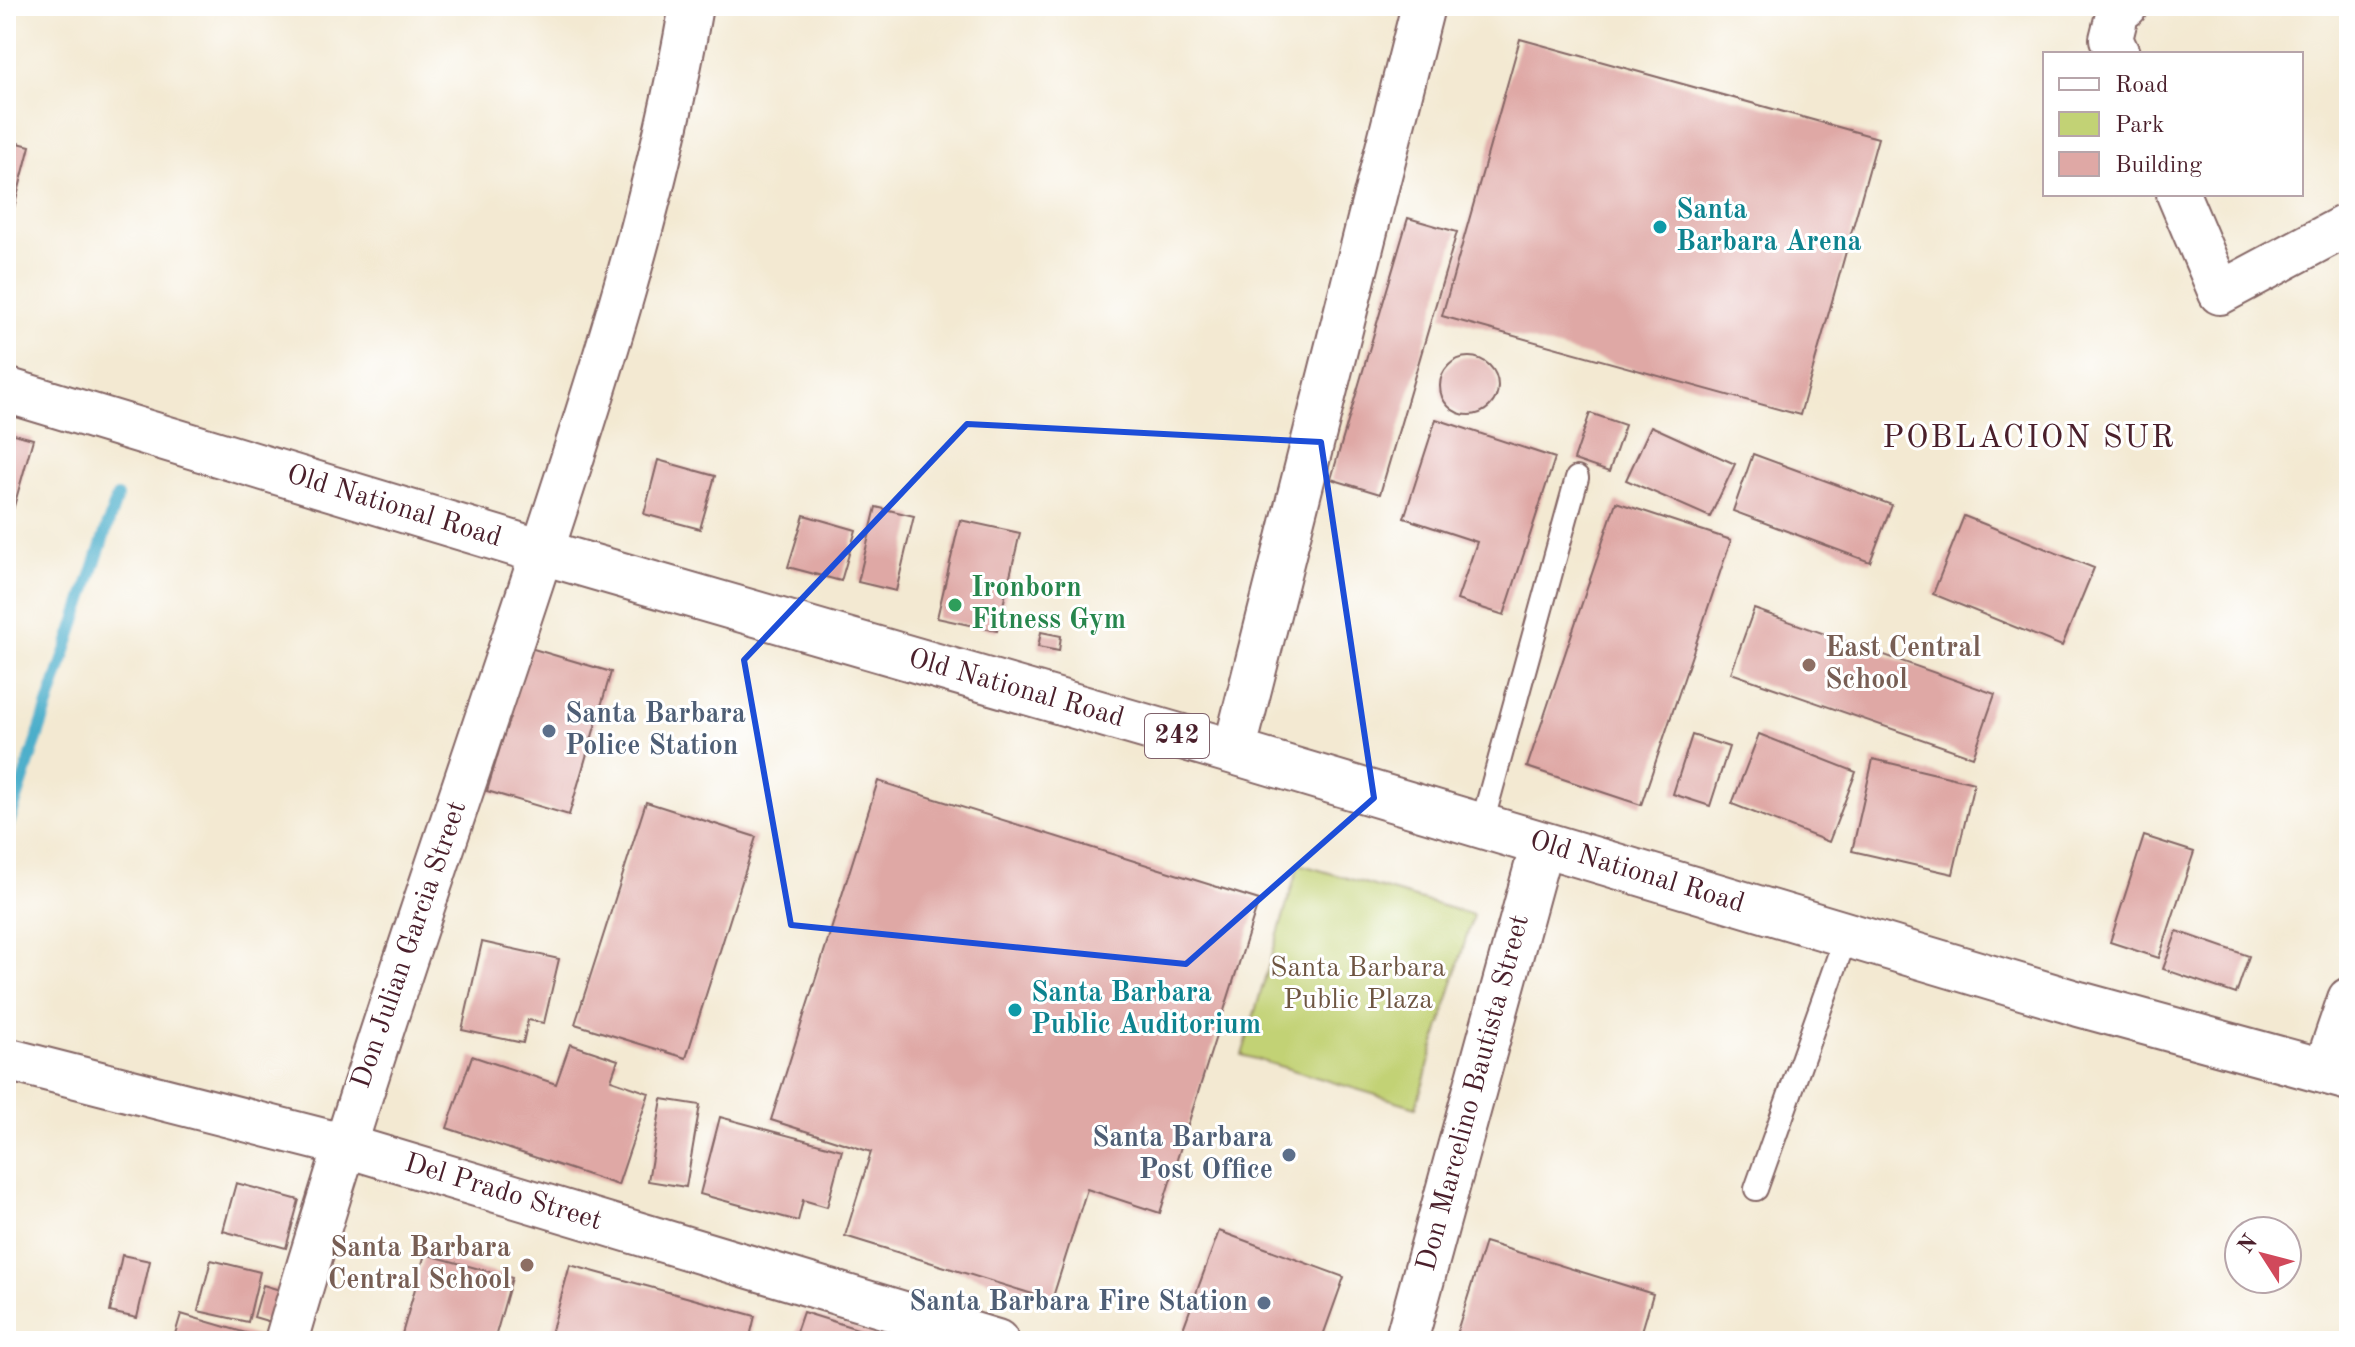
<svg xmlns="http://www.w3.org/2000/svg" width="2355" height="1347" font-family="'Old Standard TT',serif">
	<rect width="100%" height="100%" fill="#fff"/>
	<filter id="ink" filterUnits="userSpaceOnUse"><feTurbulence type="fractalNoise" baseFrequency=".0125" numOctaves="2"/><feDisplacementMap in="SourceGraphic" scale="16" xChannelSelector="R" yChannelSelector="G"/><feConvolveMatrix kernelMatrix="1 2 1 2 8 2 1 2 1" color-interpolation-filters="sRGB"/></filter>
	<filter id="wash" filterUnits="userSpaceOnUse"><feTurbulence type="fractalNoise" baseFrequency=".006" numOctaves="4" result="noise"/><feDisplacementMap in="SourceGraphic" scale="32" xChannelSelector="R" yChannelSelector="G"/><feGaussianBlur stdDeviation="1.8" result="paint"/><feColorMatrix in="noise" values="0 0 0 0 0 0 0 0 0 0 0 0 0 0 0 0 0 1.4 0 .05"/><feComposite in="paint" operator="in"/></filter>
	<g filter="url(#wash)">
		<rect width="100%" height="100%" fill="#f3e9d2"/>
		<path fill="#c2d275" stroke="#867850" stroke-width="2" d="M1299,864l174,51 -57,192 -174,-52z"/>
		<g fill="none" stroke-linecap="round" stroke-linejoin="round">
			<path stroke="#4baeca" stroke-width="12" d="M6,832l111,-335"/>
		</g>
		<g id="blocks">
			<path fill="#dfa8a5" d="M1520,39l358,99 -78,277 -358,-99z
				M6,140l24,6 -23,89h-1z
				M1408,218l49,14 -77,262 -49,-15z
				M1440 386a29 29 0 1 1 58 0a29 29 0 1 1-58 0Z
				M1590,413l35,12 -16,47 -35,-12z
				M1436,419l119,39 -51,157 -47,-15 20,-58 -73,-24z
				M1651,426l84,38 -25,53 -84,-37z
				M6,432l27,7 -26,92h-1z
				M1753,454l139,51 -22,57 -137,-51z
				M658,460l57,16 -15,53 -56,-15z
				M1616,502l115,38 -90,265 -114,-38z
				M876,507l38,9 -18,75 -38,-9z
				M804,515l52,15 -15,51 -53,-14z
				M1964,516l130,52 -32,78 -129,-52z
				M960,520l60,13 -23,98 -60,-13z
				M1754,609l241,85 -22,63 -242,-84z
				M1041,632l20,4 -2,15 -21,-4z
				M530,648l81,24 -42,143 -82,-24z
				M1759,734l97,38 -27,70 -97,-38z
				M1692,735l37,12 -19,59 -37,-12z
				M1873,759l101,24 -21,91 -101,-23z
				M878,781l381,119 -99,313 -73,-24 -35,111 -207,-64 26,-84 -100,-32z
				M646,802l110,35 -70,221 -111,-34z
				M2144,836l50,16 -35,106 -49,-16z
				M2177,931l72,25 -13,38 -73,-25z
				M482,942l77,17 -15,64 -16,-3 -5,23 -61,-13z
				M570,1044l48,16 -7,20 38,13 -31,92 -171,-57 25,-72 84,28z
				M662,1099l38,6 -14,82 -38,-6z
				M720,1117l122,33 -15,57 -24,-7 -5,21 -98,-27z
				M236,1183l63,17 -13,48 -63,-17z
				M1219,1231l125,46 -23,64h-103l-35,-12z
				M1485,1242l168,52 -14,47h-185z
				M425,1254l87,24 -18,63h-94z
				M122,1255l28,6 -13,57 -27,-6z
				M211,1260l49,12 -12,50 -50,-11z
				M570,1265l185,51 -6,25h-200z
				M263,1285l27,8 -9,32 -27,-8z
				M803,1312l90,28v1h-100z
				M181,1314l89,26 -1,1h-96z"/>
		</g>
	</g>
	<g filter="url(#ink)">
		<use href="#blocks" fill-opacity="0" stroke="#856665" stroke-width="2"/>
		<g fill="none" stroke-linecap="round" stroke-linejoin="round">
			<g stroke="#856665" stroke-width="26">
				<path id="service" d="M1481,827l96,-349
					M1756,1189l90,-253"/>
			</g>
			<g stroke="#856665" stroke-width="46">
				<path id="minor" d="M2118,54l-7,-15 7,-28 8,-5
					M2178,194l42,99 129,-69
					M1234,752l189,-746
					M6,1059l337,86 654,196
					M2324,1072l25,-73
					M286,1341c69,-238 150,-472 229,-708 68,-205 139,-413 176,-627
					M1406,1341l136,-497"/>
			</g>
			<g stroke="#856665" stroke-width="48">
				<path id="primary" d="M6,390l536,162 692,200 845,252 270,74"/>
			</g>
			<use href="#service" stroke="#fff" stroke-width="22"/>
			<use href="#minor" stroke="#fff" stroke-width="42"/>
			<use href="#primary" stroke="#fff" stroke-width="44"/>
		</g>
	</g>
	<path fill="none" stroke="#1d4ed8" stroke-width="6" stroke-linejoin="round" d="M967,424l354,18 53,356 -188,166 -395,-39 -47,-265z"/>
	<g fill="#0f9aa8" stroke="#fff" stroke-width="3">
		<circle cx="1660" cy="227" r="8"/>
		<circle cx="1015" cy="1010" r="8"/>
	</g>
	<circle fill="#2e9e5b" stroke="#fff" stroke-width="3" cx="955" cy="605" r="8"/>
	<g fill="#8d6e63" stroke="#fff" stroke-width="3">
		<circle cx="1809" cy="665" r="8"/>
		<circle cx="527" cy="1265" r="8"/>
	</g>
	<g fill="#5c6f8a" stroke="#fff" stroke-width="3">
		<circle cx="549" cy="731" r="8"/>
		<circle cx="1289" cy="1155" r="8"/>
		<circle cx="1264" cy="1303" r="8"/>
	</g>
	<g text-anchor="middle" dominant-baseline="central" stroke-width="6" stroke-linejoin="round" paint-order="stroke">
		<rect fill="#fff" stroke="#80626b" stroke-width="2" x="1145" y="714" width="64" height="44" rx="6"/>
		<g font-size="26" font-weight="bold" fill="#4a1f2b">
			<text x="1177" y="736">242</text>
		</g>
		<g font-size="28" font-weight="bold" fill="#0d838f" stroke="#fff" text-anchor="start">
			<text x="1676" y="211">Santa<tspan x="1676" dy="32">Barbara Arena</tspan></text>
			<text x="1031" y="994">Santa Barbara<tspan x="1031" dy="32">Public Auditorium</tspan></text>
		</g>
		<g font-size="28" fill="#4a1f2b" stroke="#fff">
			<text transform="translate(394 507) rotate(17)">Old National Road</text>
			<text transform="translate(1016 689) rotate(16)">Old National Road</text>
			<text transform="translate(1637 873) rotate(17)">Old National Road</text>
			<text transform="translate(410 945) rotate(-71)">Don Julian Garcia Street</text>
			<text transform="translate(1474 1093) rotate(-75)">Don Marcelino Bautista Street</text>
			<text transform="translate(503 1193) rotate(17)">Del Prado Street</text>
		</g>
		<g font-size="28" font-weight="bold" fill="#27864d" stroke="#fff" text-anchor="start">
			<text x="971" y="589">Ironborn<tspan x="971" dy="32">Fitness Gym</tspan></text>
		</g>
		<g font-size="28" font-weight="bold" fill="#785e54" stroke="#fff" text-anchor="start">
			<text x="1825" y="649">East Central<tspan x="1825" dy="32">School</tspan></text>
			<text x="511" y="1249" text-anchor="end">Santa Barbara<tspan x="511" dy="32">Central School</tspan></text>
		</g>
		<g font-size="28" font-weight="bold" fill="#4e5e75" stroke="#fff" text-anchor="end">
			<text x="565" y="715" text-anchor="start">Santa Barbara<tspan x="565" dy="32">Police Station</tspan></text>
			<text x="1273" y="1139">Santa Barbara<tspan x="1273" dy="32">Post Office</tspan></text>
			<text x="1248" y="1303">Santa Barbara Fire Station</text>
		</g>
		<g font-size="28" fill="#6e5541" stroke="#fff">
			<text x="1358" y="969">Santa Barbara<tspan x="1358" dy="32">Public Plaza</tspan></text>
		</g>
		<g font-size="32" letter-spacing="2" fill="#4a1f2b" stroke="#fff">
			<text x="2029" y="439">POBLACION SUR</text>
		</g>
	</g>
	<rect width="2355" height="1347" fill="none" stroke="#fff" stroke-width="32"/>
	<rect x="2043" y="52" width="260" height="144" fill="#ffffff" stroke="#b7a5aa" stroke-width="2"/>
	<rect x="2059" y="78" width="40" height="12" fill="#ffffff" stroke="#b7a5aa" stroke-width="2"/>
	<text x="2115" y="92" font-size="24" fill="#4a1f2b">Road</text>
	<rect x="2059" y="112" width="40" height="24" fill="#c2d275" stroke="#b7a5aa" stroke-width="2"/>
	<text x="2115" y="132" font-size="24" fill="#4a1f2b">Park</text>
	<rect x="2059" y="152" width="40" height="24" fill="#dfa8a5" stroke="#b7a5aa" stroke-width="2"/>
	<text x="2115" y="172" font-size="24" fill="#4a1f2b">Building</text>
	<g transform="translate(2263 1255) rotate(306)"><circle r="38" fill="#ffffff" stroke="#b7a5aa" stroke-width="2"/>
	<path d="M0-6L14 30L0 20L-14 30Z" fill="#d1495b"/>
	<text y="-12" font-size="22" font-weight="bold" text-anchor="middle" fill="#4a1f2b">N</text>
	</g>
</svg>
